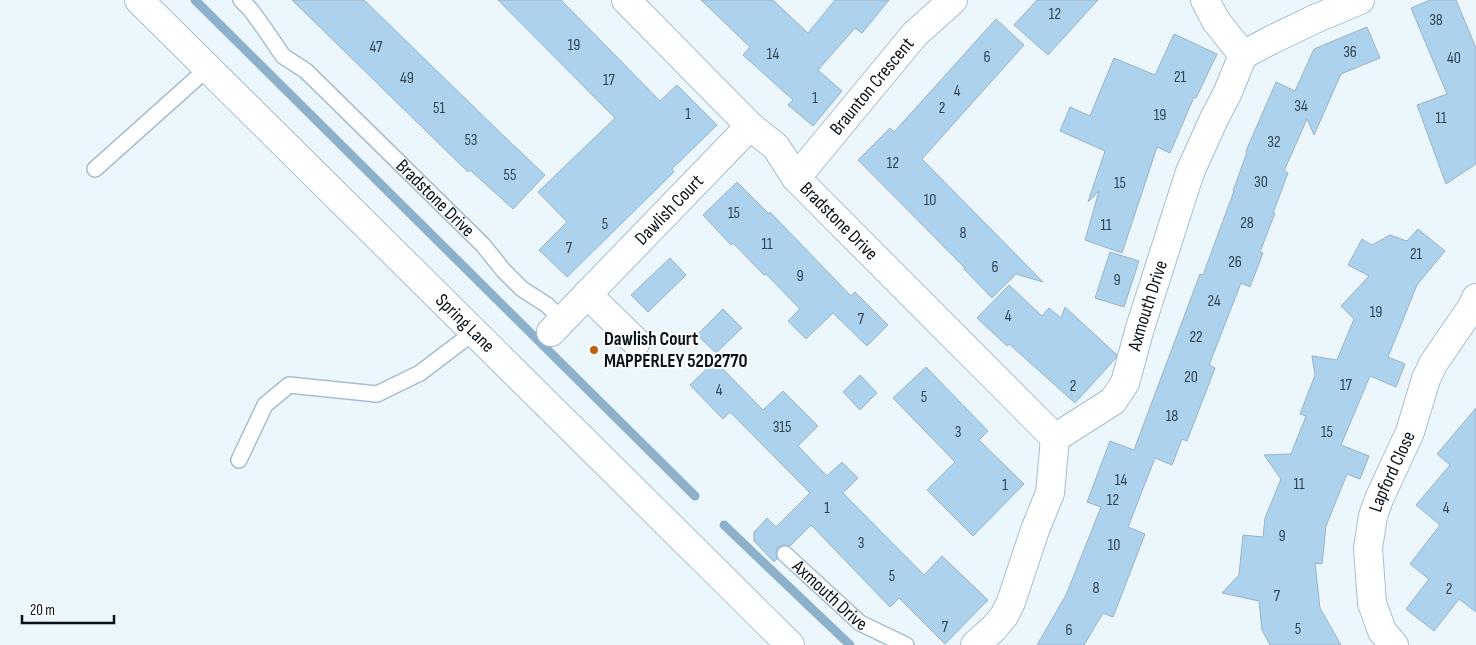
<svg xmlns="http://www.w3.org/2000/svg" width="1476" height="645" font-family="'Sofia Sans Condensed',sans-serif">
	<rect width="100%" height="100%" fill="#ecf6fd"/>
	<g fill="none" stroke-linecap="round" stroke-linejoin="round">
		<path stroke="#8db1cb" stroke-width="9" d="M195,0l500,496
			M724,525l126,120"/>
	</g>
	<path fill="#add2ed" stroke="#9bb3c5" d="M292,0h72l145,141 36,34 -32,34 -43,-39 -2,2z
		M498,0h63l99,101 17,-16 40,40 -45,44 2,3 -107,105 -28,-27 28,-28 -29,-30 77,-74z
		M701,0h72l35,33 27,-33h54l-27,33 -7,-5 -37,42 24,21 -29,35 -25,-21 5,-5 -50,-45 7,-8z
		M1037,0h61l-50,55 -34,-30z
		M1430,0h26l20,48v116l-30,20 -29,-79 30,-11 -36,-86z
		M996,19l28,26 -102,114 121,123 -27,-8 -24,24 -28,-29 1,-1 -107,-108 32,-32 4,4z
		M1367,27l13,31 -39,16 -27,61 -7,-16 -23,52 4,2 -15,40h2l-15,39 3,1 -13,34 -9,-4 -32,82 6,3 -28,73 -5,-2 -10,26 -17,-7 -27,69 17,7 -32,83 -10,-4 -19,32h-47l29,-50 35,-88 -14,-5 23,-61 24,9 66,-176 3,1 31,-84h-1l14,-39 -1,-1 30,-69 19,9 19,-42z
		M1174,34l43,20 -21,44 -2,-1 -24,56 -13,-6 -35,106 -37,-13 14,-49 -11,11 17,-51 -45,-20 10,-24 20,9 24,-58 41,17z
		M737,182l32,32 1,-2 81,84 4,-4 33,33 -21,21 -34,-33 -27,26 -18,-18 12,-12 -34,-35 -2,1 -31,-32 -2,2 -28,-30z
		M1418,229l27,22 -28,34 -29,72 17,7 -9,23 -26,-11 -29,69 28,11 -9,23 -13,-5 -21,52 -4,38 -7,-1 5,45 21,37h-71l-8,-15 -3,-29 -37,-8 17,-18 4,-40 20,2 2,-19 16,-39 -17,-24 27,-1 15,-38 -6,-2 15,-39 -3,-19 25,4 17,-41 -13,-13 28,-30 -21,-11 14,-26 10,6 18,-10 17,6z
		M1110,252l29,9 -15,46 -29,-9z
		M670,258l16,17 -38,37 -17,-17z
		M1009,285l33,31 7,-8 12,10 4,-11 52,48 -1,3 -41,45 -66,-59 -2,2 -30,-28z
		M723,309l19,19 -26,25 -19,-18z
		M715,361l48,49 20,-19 35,35 -20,20 29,30 15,-14 16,16 -15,15 81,82 18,-19 46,44 -43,44 -46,-46 -9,9 -79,-82 -21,21 -7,-1 -5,2 -2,5 1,7 -3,3 -20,-21v-9l13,-14 9,9 34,-34 -80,-81 -7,7 -33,-34z
		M926,367l62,64 -9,9 45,44 -51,52 -46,-46 28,-28 -62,-64z
		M860,375l17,18 -17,17 -17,-18z
		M1476,408v204l-17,-13 -25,32 -28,-22 23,-30 -19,-15 30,-39 -24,-20 34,-40 -13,-11z"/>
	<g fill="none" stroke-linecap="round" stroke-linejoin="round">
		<g stroke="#a6bed0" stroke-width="18">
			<g id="service">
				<path id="s1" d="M241,0l9,9 14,19 19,28 23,15 177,174 20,25 19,19 25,16 14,14"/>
				<path d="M95,169l113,-101"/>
				<path d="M239,460l26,-55 24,-20 88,9 43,-21 54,-41"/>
				<path id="s2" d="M785,554l75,69 46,22"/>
			</g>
		</g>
		<g stroke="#a6bed0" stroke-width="30">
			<g id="minor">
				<path id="s3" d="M626,0l124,126 26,21 20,31 259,260"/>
				<path d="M1205,0l11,21 27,34"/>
				<path id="s4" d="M796,178l119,-144 38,-34"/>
				<path d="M587,294l49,48"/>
				<path id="s5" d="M551,332l199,-206"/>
				<path id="s6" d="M975,645l19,-17 10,-12 7,-14 24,-72 15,-37 5,-55 58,-37 12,-18 15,-55 50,-156 24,-53 14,-27 15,-37 28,-15 46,-22 43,-18"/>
				<path id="s7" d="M1394,645l-12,-14 -10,-28 -4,-55 5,-32 6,-17 31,-67 16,-53 7,-15 39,-57 4,-9"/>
			</g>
		</g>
		<g stroke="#a6bed0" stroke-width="30">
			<g id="tertiary">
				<path id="s8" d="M139,0l651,645"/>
			</g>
		</g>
		<use href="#service" stroke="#fff" stroke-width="15"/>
		<use href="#minor" stroke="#fff" stroke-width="28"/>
		<use href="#tertiary" stroke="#fff" stroke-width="28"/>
	</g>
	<circle fill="#bc6109" stroke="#fff" stroke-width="2" cx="594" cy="350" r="5"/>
	<g text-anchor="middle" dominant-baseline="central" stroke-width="4" stroke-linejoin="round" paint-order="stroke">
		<g font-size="16" fill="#33434e">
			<text x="1055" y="14">12</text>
			<text x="1436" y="20">38</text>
			<text x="574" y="45">19</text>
			<text x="376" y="47">47</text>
			<text x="1350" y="52">36</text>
			<text x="773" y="54">14</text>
			<text x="987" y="57">6</text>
			<text x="1454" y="58">40</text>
			<text x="1180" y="77">21</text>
			<text x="407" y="78">49</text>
			<text x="609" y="80">17</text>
			<text x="957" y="91">4</text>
			<text x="815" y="98">1</text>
			<text x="1301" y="106">34</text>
			<text x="439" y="108">51</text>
			<text x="942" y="108">2</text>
			<text x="688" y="114">1</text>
			<text x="1160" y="115">19</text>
			<text x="1441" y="118">11</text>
			<text x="471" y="140">53</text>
			<text x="1274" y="142">32</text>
			<text x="893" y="163">12</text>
			<text x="510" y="175">55</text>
			<text x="1261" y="182">30</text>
			<text x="1120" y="183">15</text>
			<text x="930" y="200">10</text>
			<text x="734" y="213">15</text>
			<text x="1247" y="223">28</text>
			<text x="605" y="224">5</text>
			<text x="1106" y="225">11</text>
			<text x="963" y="233">8</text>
			<text x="767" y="244">11</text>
			<text x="569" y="248">7</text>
			<text x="1416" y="254">21</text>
			<text x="1235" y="262">26</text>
			<text x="995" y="267">6</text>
			<text x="800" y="276">9</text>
			<text x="1117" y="280">9</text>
			<text x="1214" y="301">24</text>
			<text x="1376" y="312">19</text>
			<text x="1008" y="316">4</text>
			<text x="861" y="319">7</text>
			<text x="1196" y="337">22</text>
			<text x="1191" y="377">20</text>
			<text x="1346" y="385">17</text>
			<text x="1073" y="386">2</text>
			<text x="719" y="390">4</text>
			<text x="924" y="397">5</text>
			<text x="1172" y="416">18</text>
			<text x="782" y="427">315</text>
			<text x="958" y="432">3</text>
			<text x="1327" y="432">15</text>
			<text x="1121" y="480">14</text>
			<text x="1299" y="484">11</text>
			<text x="1005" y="485">1</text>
			<text x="1113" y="500">12</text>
			<text x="827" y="508">1</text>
			<text x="1446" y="508">4</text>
			<text x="1282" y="536">9</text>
			<text x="861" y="543">3</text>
			<text x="1114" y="545">10</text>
			<text x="892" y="576">5</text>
			<text x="1096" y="588">8</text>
			<text x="1449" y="589">2</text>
			<text x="1277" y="596">7</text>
			<text x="945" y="627">7</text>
			<text x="1298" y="629">5</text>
			<text x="1069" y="630">6</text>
		</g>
		<g font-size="19" fill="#0a1319" stroke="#fff">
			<text stroke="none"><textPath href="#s4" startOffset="119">Braunton Crescent</textPath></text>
			<text stroke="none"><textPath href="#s1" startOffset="279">Bradstone Drive</textPath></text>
			<text stroke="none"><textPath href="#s5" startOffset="170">Dawlish Court</textPath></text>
			<text stroke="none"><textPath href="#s3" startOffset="308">Bradstone Drive</textPath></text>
			<text stroke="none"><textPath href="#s6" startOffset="399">Axmouth Drive</textPath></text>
			<text stroke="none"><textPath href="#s8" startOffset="459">Spring Lane</textPath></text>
			<text stroke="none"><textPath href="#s7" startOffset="184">Lapford Close</textPath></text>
			<text stroke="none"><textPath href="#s2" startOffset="61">Axmouth Drive</textPath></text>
		</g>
		<g font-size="19" font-weight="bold" fill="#0a1319" stroke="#fff" text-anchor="start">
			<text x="604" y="339">Dawlish Court<tspan x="604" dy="22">MAPPERLEY 52D2770</tspan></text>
		</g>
	</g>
	<path d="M22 615v8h92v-8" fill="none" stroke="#0a1319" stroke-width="2.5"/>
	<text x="30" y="615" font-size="15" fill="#0a1319" stroke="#ffffff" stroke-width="4" paint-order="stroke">20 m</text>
</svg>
